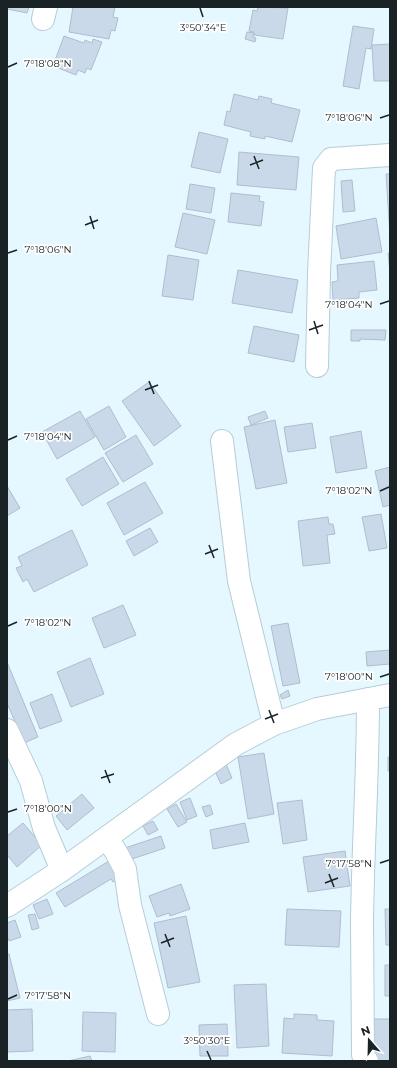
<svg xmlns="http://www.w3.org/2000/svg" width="397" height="1068" font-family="Montserrat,sans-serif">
	<rect width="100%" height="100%" fill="#e5f8ff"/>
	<path fill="#cad9e9" stroke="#afbdce" d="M7,7h22l-2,6 -20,-4z
		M73,7h42l-2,10 5,1 -3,13 -4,-1 -2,9 -40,-7z
		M258,7l30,1 -5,31 -29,-4v-3l-5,-1 4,-21 4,1z
		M353,26l21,3 -3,20 -5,-1 -7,41 -16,-3z
		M247,32l7,1 -1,4 3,1 -1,4 -10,-3z
		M64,36l20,7 1,-3 7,3 1,-4 9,3 -11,28 -4,-2 -2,5 -7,-3 -2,5 -23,-9z
		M390,44v37h-16l-2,-36z
		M234,94l24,6 1,-4 13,3 -1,4 29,7 -8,32 -27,-6v3l-15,-3 1,-4 -27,-7 3,-14 3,1z
		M199,132l29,7 -8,34 -29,-6z
		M239,152l60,5 -3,33 -59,-5z
		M386,174h4v61z
		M352,180l3,31 -12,1 -2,-31z
		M190,184l25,4 -4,25 -25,-4z
		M231,193l29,3 -1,5 5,1 -3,24 -33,-4z
		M183,213l32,7 -8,34 -32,-7z
		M376,218l6,34 -41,7 -5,-33z
		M388,253h2v19z
		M168,255l31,5 -6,40 -31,-4z
		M374,261l3,29 -18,2v6l-26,2 -1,-18 6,-1 -1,-16z
		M238,270l60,10 -6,33 -60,-10z
		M254,326l45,9 -5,27 -46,-9z
		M351,330h35l-1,10 -25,-1v2h-9z
		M149,382l32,44 -27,20 -32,-45z
		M109,406l17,31 -22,13 -18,-31z
		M80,411l15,26 -38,22 -15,-27z
		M265,411l3,7 -17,7 -3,-8z
		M275,420l12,63 -31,6 -12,-62z
		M312,423l4,25 -28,4 -4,-25z
		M361,431l6,37 -31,5 -6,-36z
		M136,435l17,29 -30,18 -18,-29z
		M103,457l16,27 -37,22 -16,-27z
		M390,467v38l-7,2 -8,-36z
		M145,482l18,31 -39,22 -17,-32z
		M7,486l13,22 -13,8z
		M381,514l6,34 -18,3 -7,-34z
		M328,517l1,7h4l2,10 -8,1 3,28 -27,3 -5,-45z
		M150,528l8,14 -24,14 -8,-15z
		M72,530l16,35 -54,27 -7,-13 -4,3 -7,-14 6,-2 -4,-9z
		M123,605l13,30 -32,13 -12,-30z
		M288,623l12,60 -17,3 -12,-60z
		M390,650v14l-23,2 -1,-14z
		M90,658l14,36 -33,13 -14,-35z
		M7,662l31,75 -14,6 -17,-40z
		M288,690l2,6 -8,3 -2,-4z
		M52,694l10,27 -22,8 -10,-26z
		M264,753l10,61 -26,5 -10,-62z
		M388,757h2v14h-2z
		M226,764l6,14 -11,6 -7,-15z
		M82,794l12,14 -27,22 -11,-14z
		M190,798l7,18 -10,4 -7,-18z
		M302,800l5,40 -24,4 -6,-41z
		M176,804l11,18 -9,5 -11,-18z
		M210,805l3,9 -7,3 -4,-10z
		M153,821l5,9 -10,5 -5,-9z
		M23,823l19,22 -25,22 -10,-12v-19z
		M245,823l4,19 -36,7 -3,-19z
		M161,836l4,12 -39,13 -1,-13z
		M345,851l5,35 -42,6 -5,-35z
		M114,858l10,17 -11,7 -2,-3 -46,28 -9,-14z
		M181,884l9,25 -20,7 -1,-3 -12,4 -8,-21z
		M47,899l6,15 -14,5 -6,-14z
		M287,909l54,2 -2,36 -54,-2z
		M385,909h5v36h-4z
		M35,914l4,14 -7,2 -4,-15z
		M186,916l14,66 -32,6 -14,-65z
		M15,920l6,17 -12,4 -2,-5v-13z
		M7,954h2l11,44 -13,3z
		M385,965h5v38v-7h-5z
		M266,984l3,62 -32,2 -3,-63z
		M32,1009l1,42 -26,1v-42z
		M83,1012l33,1 -1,39 -33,-1z
		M294,1014l23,1v5l17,1 -2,35 -50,-3 2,-35 10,1z
		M374,1019h16v42h-17z
		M227,1024l1,32h-28l-1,-31z
		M90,1056l2,5h-24z"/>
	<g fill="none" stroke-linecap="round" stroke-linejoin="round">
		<g stroke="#b6cdd6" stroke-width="24">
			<path id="minor" d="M43,19l3,-12
				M317,366l2,-93 5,-105 7,-9 59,-4
				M222,441l17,140 35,143
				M7,730l24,51 13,47 18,42
				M107,838l9,14 9,17 5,36 28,109
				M7,906l55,-36 174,-126 38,-20 43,-15 73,-14
				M367,1061l-4,-6c0,-44 -1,-89 -1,-134 1,-74 6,-148 6,-222"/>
		</g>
		<use href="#minor" stroke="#fff" stroke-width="22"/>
	</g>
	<path fill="none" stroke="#192225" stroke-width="1.5" d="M200,8l3,9M8,67l9,-4M380,118l9,-3M254,156l5,13M250,165l13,-5M90,216l4,13M85,225l13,-5M8,253l9,-3M380,304l9,-3M314,321l4,13M309,330l14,-5M149,381l5,13M145,390l13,-5M8,440l9,-4M380,491l9,-4M209,545l5,13M205,554l13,-5M8,626l9,-4M380,677l9,-3M269,710l5,13M265,719l13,-5M105,770l5,13M101,778l13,-4M8,812l9,-3M380,863l9,-3M329,874l5,13M325,883l13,-5M165,934l5,13M161,943l13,-5M8,999l9,-4M207,1051l4,9"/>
	<g font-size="10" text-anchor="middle" fill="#192225" stroke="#fff" stroke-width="3.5" stroke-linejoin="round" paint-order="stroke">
		<text x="203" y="31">3°50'34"E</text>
		<text x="48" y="67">7°18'08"N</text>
		<text x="349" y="121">7°18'06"N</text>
		<text x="48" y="253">7°18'06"N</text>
		<text x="349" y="308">7°18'04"N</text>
		<text x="48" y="440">7°18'04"N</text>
		<text x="349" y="494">7°18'02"N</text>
		<text x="48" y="626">7°18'02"N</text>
		<text x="349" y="680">7°18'00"N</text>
		<text x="48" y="812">7°18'00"N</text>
		<text x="349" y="867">7°17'58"N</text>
		<text x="48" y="999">7°17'58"N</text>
		<text x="207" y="1044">3°50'30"E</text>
	</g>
	<rect width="397" height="1068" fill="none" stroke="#192225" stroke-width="16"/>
	<g transform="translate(369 1040) rotate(340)" stroke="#ffffff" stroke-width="3" paint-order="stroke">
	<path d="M0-3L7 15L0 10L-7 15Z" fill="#192225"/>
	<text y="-6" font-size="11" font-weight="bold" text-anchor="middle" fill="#192225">N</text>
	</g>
</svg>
